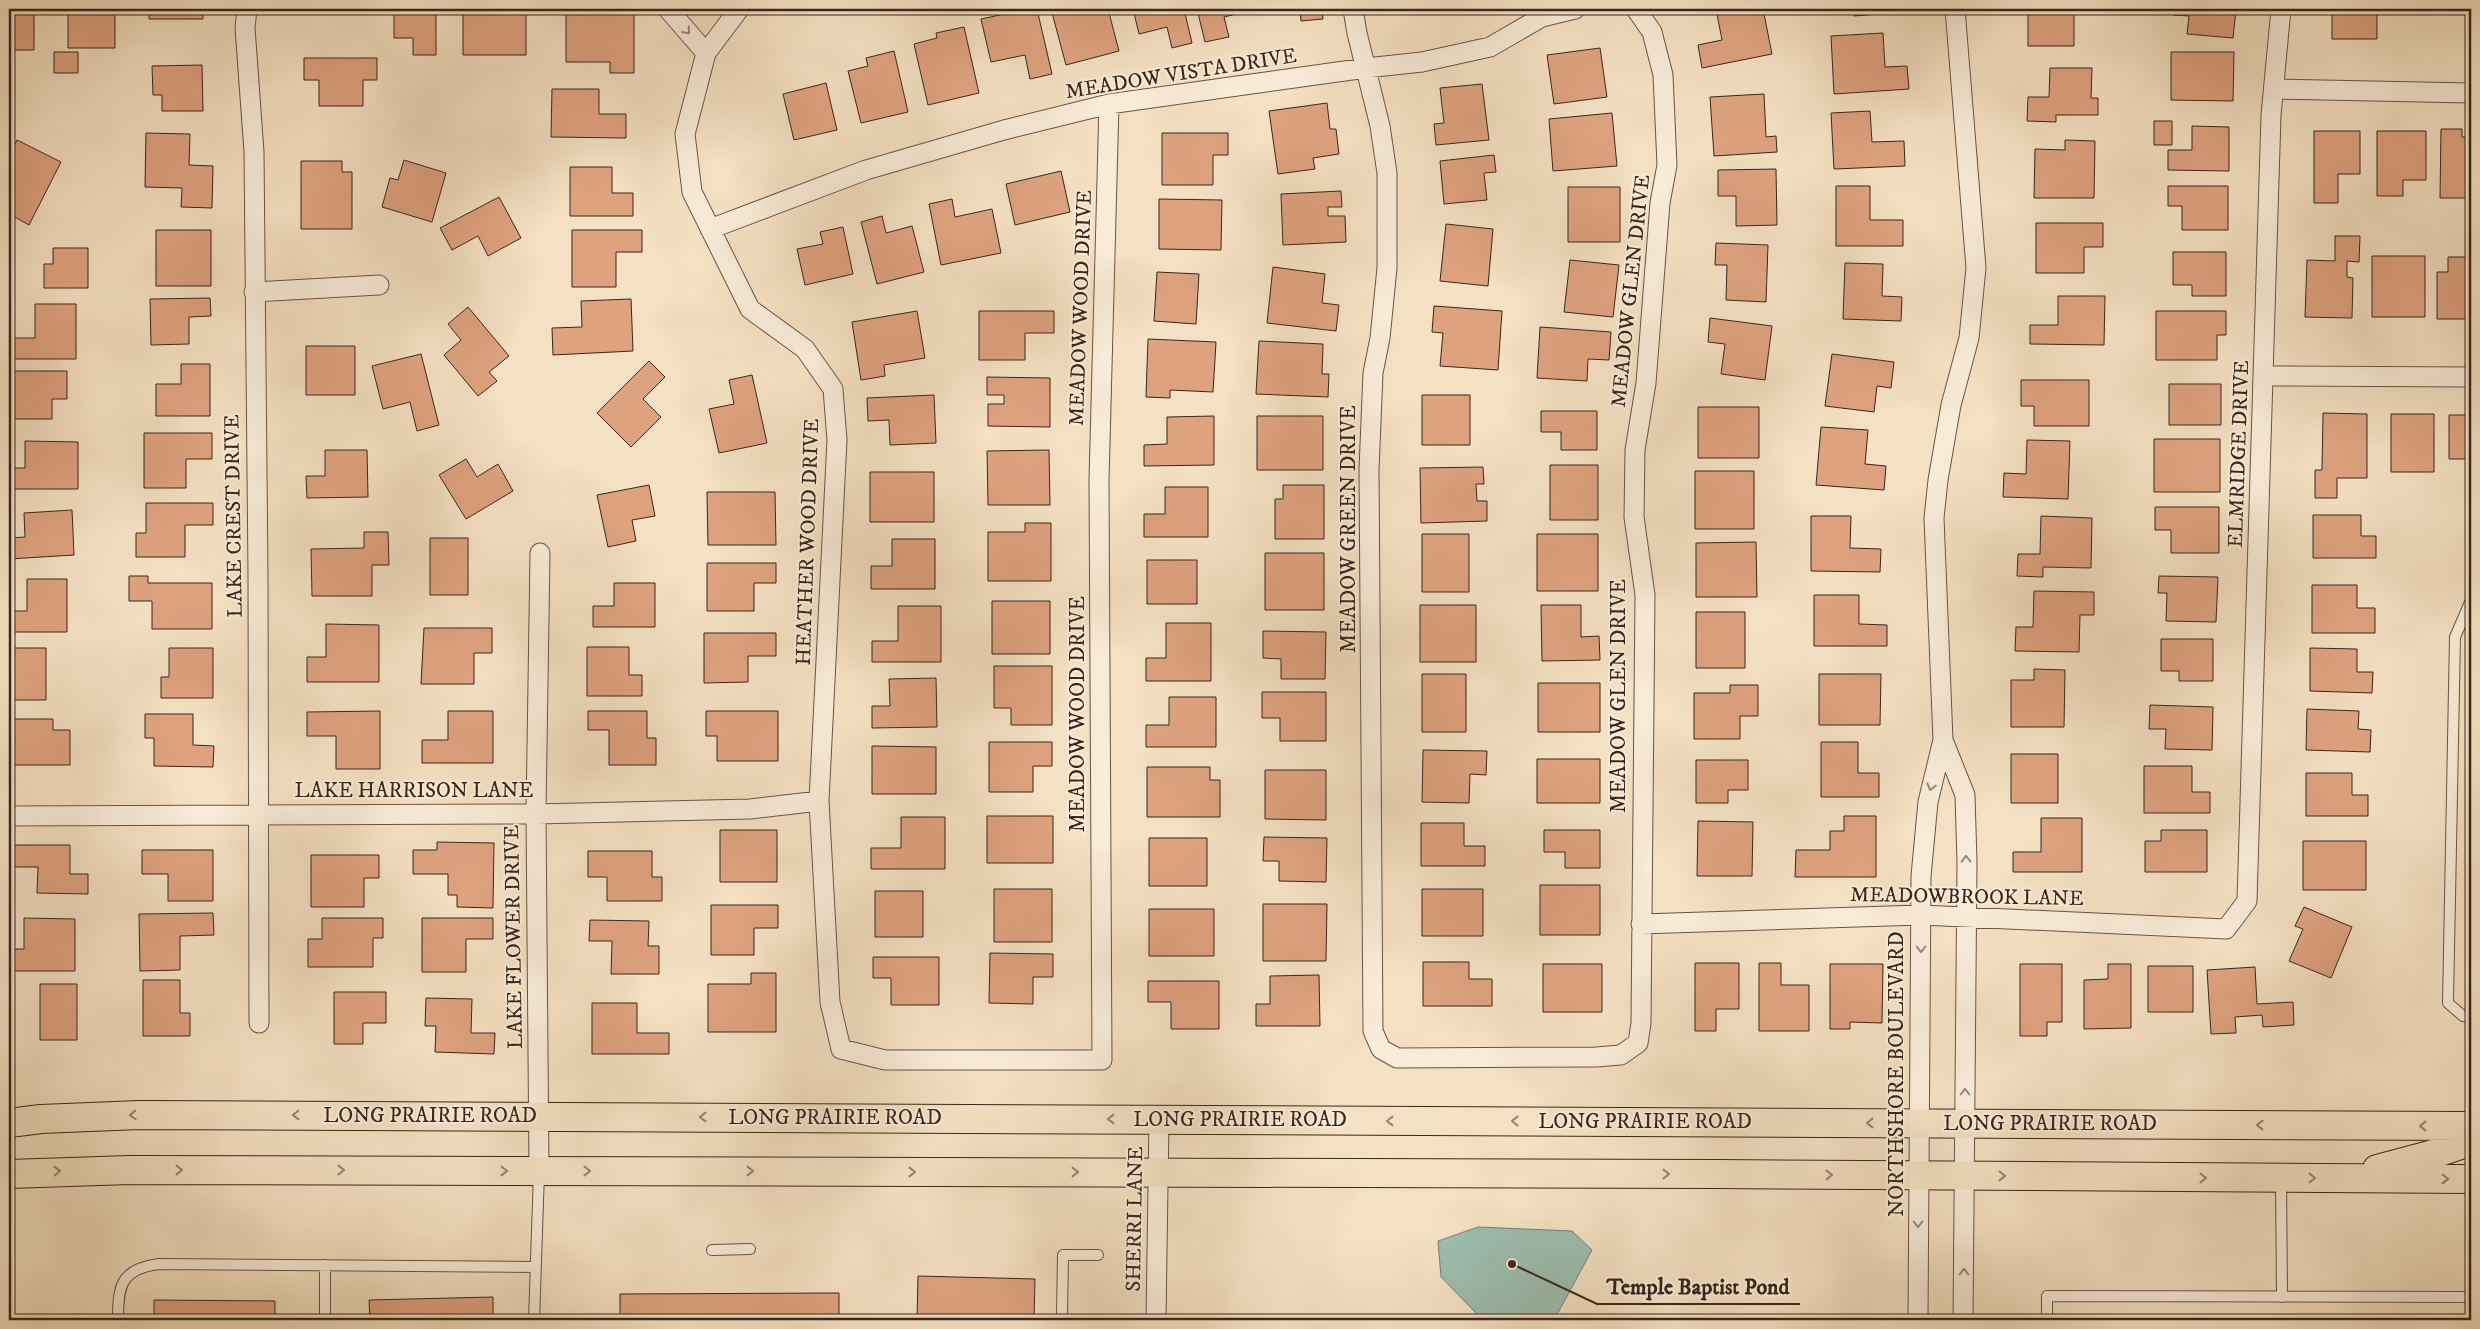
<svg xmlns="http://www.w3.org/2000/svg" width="2480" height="1329" font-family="'IM FELL DW Pica',serif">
	<rect width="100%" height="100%" fill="#f4e0c2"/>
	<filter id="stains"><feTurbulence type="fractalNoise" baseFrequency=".004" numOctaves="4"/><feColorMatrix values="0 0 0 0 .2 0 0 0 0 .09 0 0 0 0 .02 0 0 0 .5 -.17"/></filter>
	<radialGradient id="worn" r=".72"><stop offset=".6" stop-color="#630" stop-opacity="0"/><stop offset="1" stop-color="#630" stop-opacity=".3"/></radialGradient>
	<path fill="#9cbdaf" stroke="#748174" d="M1478,1227l94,4 20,19 -38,70h-76l-3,-8 -34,-35 -3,-36z"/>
	<path fill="#dea27f" stroke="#39261c" d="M9,9h25v41h-25z
		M68,9h47v39h-47z
		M149,9h54v10h-54z
		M394,9h42v46h-23v-17h-19z
		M463,9h63v46h-63z
		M1028,9h9l15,65 -22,5 -5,-24 -34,7 -10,-43z
		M1051,9h57l11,42 -53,14z
		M1133,9h51l8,34 -20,5 -5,-21 -28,7z
		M1197,9h59l-32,8 5,20 -24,5z
		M1300,9h22l1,10 -22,2z
		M1716,9h47l9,45 -70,14 -4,-23 24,-5z
		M1853,9h26v5l-25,2z
		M2028,9h46v37h-46z
		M2173,9h63l-3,29 -46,-4 2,-18 -16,-1z
		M2332,9h45v30h-45z
		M566,13h68v60h-24v-11h-44z
		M964,27l15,66 -51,12 -14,-61 23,-6 -1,-5z
		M1883,33l2,34 22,-1 2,23 -75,5 -3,-58z
		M1600,48l7,49 -53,7 -7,-49z
		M894,51l14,61 -47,11 -13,-52 20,-5 -2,-8z
		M54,52h24v21h-24z
		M2171,52h63l-1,49 -62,-1z
		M304,58h73v22h-14v26h-44v-26h-15z
		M202,65l1,46h-41v-16h-9l-1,-29z
		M2050,68h42l-1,30h7v17h-42v7l-29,-1 1,-24h21z
		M826,83l11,47 -43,10 -11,-46z
		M1482,84l7,56 -53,5 -2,-21 10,-1 -4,-35z
		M552,89h47v25h27v24l-75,-1z
		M1764,94l2,43 10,-1 1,16 -63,4 -4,-59z
		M1327,103l3,26h6l3,25 -26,4 2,11 -37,5 -9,-63z
		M1870,111l2,31 32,-1 1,25 -71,3 -3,-56z
		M1612,113l5,53 -64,5 -4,-52z
		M2154,121h18v24h-18z
		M2192,126l37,1v44l-61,-1v-20h24z
		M2441,129h21v8h9v61h-31z
		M2314,131h46v43h-22v29h-24z
		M2377,131h49v49h-23v16h-26z
		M146,133l44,1 -1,31 24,1 -1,42 -31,-1 1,-19 -37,-1z
		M1162,133h66v22h-15v30h-51z
		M17,140l44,22 -32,63 -20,-11 6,-16 -6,-3v-39z
		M2065,140l30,1 -1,57h-60l1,-49 30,1z
		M1494,155l2,17 -12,1 3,27 -43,4 -4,-43z
		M404,160l42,13 -14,49 -50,-15 8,-29 8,2z
		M301,161h41v11h10v57h-51z
		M570,167h42v26h21v23h-63z
		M1776,169l1,56 -41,1v-30h-18v-26z
		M1061,171l9,41 -55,13 -9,-41z
		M1836,186h34v34h33v26h-67z
		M2168,186h60v44h-46v-24h-14z
		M1568,187h52v55h-52z
		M1341,191l1,16h-14v9h17l1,26 -63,3 -2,-51z
		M499,197l22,41 -33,18 -10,-20 -26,14 -12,-22z
		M952,199l3,18 37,-8 9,44 -60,12 -12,-61z
		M1159,199l63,1 -1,50 -62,-1z
		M882,216l4,17 26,-7 12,46 -47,12 -16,-62z
		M2036,223h67v24h-19v26h-48z
		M1446,224l47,5 -5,57 -48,-5z
		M843,227l10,47 -48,11 -8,-36 26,-5 -3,-12z
		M156,230h55v56h-55z
		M572,230h70v22h-26v35h-44z
		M2335,236h25l-1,26 -12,-1v16l6,1 -1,40 -47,-1 2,-57 28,1z
		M1716,243l52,2 -2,57 -40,-2 1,-35h-12z
		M53,248h35v40h-44v-24h9z
		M2173,252h53v44h-34v-11h-19z
		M2372,256h53v61h-53z
		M2448,257h23v62h-34v-47h11z
		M1570,260l49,5 -6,52 -49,-5z
		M1845,263l38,1 -1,32 20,1 -1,24 -58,-2z
		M1273,267l52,7 -3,29 17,2 -3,26 -69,-8z
		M1157,272l42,2 -3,50 -42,-3z
		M2058,296h47l-1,49 -74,-1v-19h28z
		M210,298l1,18 -22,1v27l-38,1 -1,-46z
		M631,299l2,52 -80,4 -1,-27 30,-1 -1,-26z
		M35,304h41v55h-64v-21h23z
		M1434,306l68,5 -4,59 -58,-4 3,-33 -11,-1z
		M468,307l41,49 -20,16 8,9 -19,15 -34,-41 17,-15 -13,-16z
		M917,311l8,47 -41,7 1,11 -24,4 -9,-58z
		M979,311h75v22h-29v27h-46z
		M2156,311h70v24h-9v25h-61z
		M1710,318l62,8 -7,54 -44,-6 4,-30 -17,-2z
		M1540,327l71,5 -2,28 -21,-1 -1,22 -50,-3z
		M1148,339l68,3 -3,50 -43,-2v8l-24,-1z
		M1259,341l64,3 -1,30h7l-1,23 -72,-3z
		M306,346h49v49h-49z
		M421,354l18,71 -22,6 -7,-29 -27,7 -11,-43z
		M1832,354l62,8 -3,26 -14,-2 -3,26 -49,-6z
		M649,361l16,16 -22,22 18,18 -30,30 -34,-34z
		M181,364h29v52h-54v-32h25z
		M9,371h58v28h-15v20h-43z
		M752,375l15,68 -48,10 -10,-44 25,-5 -5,-24z
		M987,377l63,1v49l-62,-1v-22h16v-9h-17z
		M2021,380h68v46h-55v-20h-13z
		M2169,384h52v41h-52z
		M934,395l2,48 -46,2 -1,-25 -21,1 -1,-23z
		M1422,395h48v50h-48z
		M1698,407h61v51h-61z
		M1541,411h56v39h-36v-18h-20z
		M2323,413l44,1v64h-30v20h-22v-28h7z
		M2391,414h43v58h-43z
		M2449,415h22v61l-1,-17h-21z
		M1214,416v49l-70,1v-21l23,-1v-27z
		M1257,416h66v54h-66z
		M1821,427l47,3 -3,34 21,2 -2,24 -68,-5z
		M144,433h68v26h-26v29h-42z
		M2154,439h66v53h-66z
		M2027,440l43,1 -2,58 -65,-2 1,-24 22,1z
		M25,441l53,1v47h-69v-21h16z
		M325,450h42l1,47 -61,1 -1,-22h19z
		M1049,450l1,55h-62l-1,-54z
		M466,459l11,18 21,-13 15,27 -47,28 -27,-44z
		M1550,465h48v55h-48z
		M1483,467l1,17h-8l1,17h10v20l-66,2 -1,-55z
		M1695,471h59v58h-59z
		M870,472h64v50h-64z
		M649,485l6,31 -23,4 4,21 -28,6 -11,-52z
		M1283,485h41v54h-49v-40h8z
		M1165,487h43v50h-64v-23h21z
		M707,492h68l1,53h-68z
		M146,503h67v22h-28v32h-49v-24h10z
		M2155,507h64v46h-48v-23h-16z
		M72,510l2,45 -65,4v-21l16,-1 -1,-24z
		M2313,515h48v21h15v22h-63z
		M1811,516h40l-1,32 31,1 -1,23 -69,-1z
		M2041,516l51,2 -1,50 -48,-1v10l-26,-1 1,-22h22z
		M1025,523h26v58h-63v-49h37z
		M364,532h24l1,33h-17v31h-60l-1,-47 53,-1z
		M1422,534h47v58h-47z
		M1537,534h61v57h-61z
		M430,538h38v57h-38z
		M892,539h43v50h-64v-23h21z
		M1756,542l1,55h-61v-54z
		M1265,553h59v57h-59z
		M1147,560h50v44h-50z
		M707,563h69v20h-22v28h-47z
		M129,576h19v7h64v46h-60v-28h-23z
		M2159,576l59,1 -2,45 -50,-1 1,-28h-9z
		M27,579h40v53h-58v-21h18z
		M614,583h41v44h-62v-21h21z
		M2312,585h45v23h18v25h-63z
		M2034,591l60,1v23h-14l-1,37 -64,-1 1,-24h17z
		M1814,595h45v29l28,1v21h-73z
		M992,601h58v53h-58z
		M1420,605h56v57h-56z
		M1541,605h40v32l18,-1 1,24 -58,1z
		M898,606h43v56h-69v-21h26z
		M1696,612h49v56h-49z
		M1166,623h45v58h-65v-23h20z
		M326,624l53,1v57h-72v-25h19z
		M424,628h68v25h-18v31h-53z
		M1263,631l63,1 -1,47h-44v-20l-18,-1z
		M704,633h72v23h-28v26l-44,1z
		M2161,639h52v42h-34v-10h-18z
		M587,647h42v28h13v21h-55z
		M9,648h37v52h-37z
		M169,648h44v50h-52v-21h8z
		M2310,648l47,1v23h16l-1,21 -62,-2z
		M994,666h58v59h-41v-17h-17z
		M2034,669l31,1 -1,57h-53v-47h23z
		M1422,674h44v58h-44z
		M1819,674h62l-1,51h-61z
		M936,678l1,49 -65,1v-22h18l-1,-27z
		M1538,683h62v49h-62z
		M1730,685h28v31h-18v23h-46v-46h36z
		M1262,692h64v49h-46v-23h-18z
		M1169,697h47v50h-70v-22h23z
		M2150,705l63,2 -1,43 -47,-1 1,-20h-17z
		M2307,709l52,2 -1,18 13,1 -1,22 -64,-2z
		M380,711v58h-44v-33h-29v-24z
		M448,711h45v52h-71v-23h26z
		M588,711h59v27h9v27h-47v-35h-21z
		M706,711h72v50h-61v-25h-11z
		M145,714h48v31l21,1 -1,21 -59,-1v-28h-9z
		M9,719h44v11h17v35h-61z
		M989,742h63v24h-19v26h-44z
		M1821,742h37v31h21v24h-58z
		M872,746l64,1v47h-64z
		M1423,750l64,1 -1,24 -16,-1 -1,29 -47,-1z
		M2011,754h47v49h-47z
		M1537,759h63v44h-63z
		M1696,760h52v30h-20v13h-32z
		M2144,766h48v26h18v21h-66z
		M1147,767h63v13h10v37h-73z
		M1265,770h61v50l-61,-1z
		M2306,773h46v22h16v21h-62z
		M987,816h66v47h-66z
		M1844,816h32v61h-81l1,-27h34v-19h14z
		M901,817h44v52h-74v-21h30z
		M2041,818h41v54h-69v-20h28z
		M1698,821l55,1 -1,54h-55z
		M1421,823h43v23h21v20h-64z
		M720,830h57v52h-57z
		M1544,830h56v38h-35v-16h-21z
		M2161,830h46v42h-62v-31h16z
		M1264,837l63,1 -1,44 -47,-1v-20h-16z
		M1149,838h58v48h-58z
		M2303,841h63v49h-63z
		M437,842l57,1 -1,65 -36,-1v-12h-9v-21h-35v-24h24z
		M9,845h61v29h18v20l-51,-1 1,-26h-29z
		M142,850h71v51h-45v-27h-26z
		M588,851h64v26h10v24h-55v-24h-19z
		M311,855h68v23h-15v29h-53z
		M1540,885h60v50h-60z
		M994,889h58v53h-58z
		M1422,889h61v47h-61z
		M875,891h48v46h-48z
		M1263,904h64l-1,57h-63z
		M711,905h67v23h-24v27h-43z
		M2304,907l48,20 -21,51 -42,-17 14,-32 -8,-3z
		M1149,909h65v47h-65z
		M213,913l1,22 -34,1v34l-40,1 -1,-57z
		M24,918l51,1v52h-66v-22h15z
		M322,918h61v20h-10v29h-65v-28h14z
		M422,918h71v21h-27v33h-44z
		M590,920l59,1 -1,25h11v28h-48l1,-33h-23z
		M990,953l63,1v23h-20v27l-44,-1z
		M873,957h66v48h-48v-27h-18z
		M1423,962h46v17h23v27h-69z
		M1695,963h44v46h-23v22h-21z
		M1759,963h22v22h28v46h-50z
		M1543,964h59v48h-59z
		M1830,964h53l-1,59 -32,-1v7h-20z
		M2020,964h42v58h-15v14h-27z
		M2108,964h23v64l-47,1v-49l24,-1z
		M2148,966h45v46h-45z
		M2255,967l2,37 36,-2 1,23 -31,2 -1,-12 -27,2 1,16 -25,1 -4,-64z
		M751,973h25v59h-68v-48h43z
		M1319,975l1,51h-64v-22h14v-28z
		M143,980h37v33h10v23h-47z
		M1148,981h71v48h-48v-27h-23z
		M40,984h37v56h-37z
		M334,992h52v31h-23v21h-29z
		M426,998l46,1 -1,34h24l-1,21 -59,-2 1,-26h-11z
		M592,1003h45v30h32v21h-77z
		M918,1276l117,3 -1,41h-117z
		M839,1293v27h-219v-26z
		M493,1297v23h-123l-1,-20z
		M154,1300l121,1v19h-121z"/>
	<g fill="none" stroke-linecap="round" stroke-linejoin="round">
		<g stroke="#685446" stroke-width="12">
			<path id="service" d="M2471,600l-16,37 -7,366 15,13 8,1
				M2281,1178l1,119
				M712,1250l38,-1
				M325,1265v55
				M1062,1316l1,-61h35
				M118,1320c0,-35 3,-51 41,-56l377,3
				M534,1320l5,-148
				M2047,1320v-24l424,1"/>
		</g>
		<g stroke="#685446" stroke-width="21">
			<path id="minor" d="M247,9l-2,19 9,124 4,424 1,447
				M668,9l38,44
				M739,9l-33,44 -21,81 7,58 58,117 55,40 28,40 4,51 -18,361 11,201 11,47 44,11h217l-3,-580 10,-376
				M1353,9l4,24 23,93 7,47v95l-7,70 -7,35 -4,96 4,562 8,18 16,9 199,-1 25,-2 17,-12 3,-20 4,-428 -11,-78 1,-67 11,-67 14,-180 7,-38 -4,-90 -11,-43 -16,-23
				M2275,89l196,4
				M710,229l156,-59 138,-40 105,-26 257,-36 56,-6 68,-15 52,-30 33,-8
				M254,292l125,-7
				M2265,376l206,1
				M1943,740l22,55 2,67 -4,458
				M9,816l527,-2 214,-5 69,-8
				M1641,924l280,-9 305,14 21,-28 24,-786 10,-106
				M539,1171l-3,-357 4,-261
				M1156,1320l3,-201
				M1918,1320l3,-444 7,-74 15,-62 -9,-222 4,-38 13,-75 18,-67 7,-70 -21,-259"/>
		</g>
		<g stroke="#39261c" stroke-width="30">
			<path id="primary" d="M9,1123l32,-4 98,-4 2332,11
				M2377,1169l60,-16 23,-8 11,-15
				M9,1174l121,-4 1588,4 753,5"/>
		</g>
		<use href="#service" stroke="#f8ebd7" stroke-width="10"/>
		<use href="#minor" stroke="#f8ebd7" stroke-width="19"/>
		<use href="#primary" stroke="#f4e0c2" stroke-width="28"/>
	</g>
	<defs><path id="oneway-chevron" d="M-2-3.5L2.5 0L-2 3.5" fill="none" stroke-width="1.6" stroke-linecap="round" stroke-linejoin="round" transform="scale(1.25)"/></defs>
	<g stroke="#98887a">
		<use href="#oneway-chevron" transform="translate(687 31) rotate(49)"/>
		<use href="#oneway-chevron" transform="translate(1931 787) rotate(104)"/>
		<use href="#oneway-chevron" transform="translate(1966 859) rotate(-91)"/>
		<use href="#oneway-chevron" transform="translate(1921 949) rotate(90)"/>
		<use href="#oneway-chevron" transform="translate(1965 1092) rotate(-90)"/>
		<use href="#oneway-chevron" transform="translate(1918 1224) rotate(90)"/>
		<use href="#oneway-chevron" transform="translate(1964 1272) rotate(-90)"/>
	</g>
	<g stroke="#96836f">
		<use href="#oneway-chevron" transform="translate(133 1115) rotate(178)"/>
		<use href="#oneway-chevron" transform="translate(296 1115) rotate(-180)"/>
		<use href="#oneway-chevron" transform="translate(703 1117) rotate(-180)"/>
		<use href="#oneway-chevron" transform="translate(1111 1119) rotate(-180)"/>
		<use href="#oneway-chevron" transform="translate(1390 1121) rotate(-180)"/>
		<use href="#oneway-chevron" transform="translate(1515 1121) rotate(-180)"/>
		<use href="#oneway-chevron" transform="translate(1870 1123) rotate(-180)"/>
		<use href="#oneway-chevron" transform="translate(2260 1125) rotate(-180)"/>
		<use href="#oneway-chevron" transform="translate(2423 1126) rotate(-180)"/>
		<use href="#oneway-chevron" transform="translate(179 1170)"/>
		<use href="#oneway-chevron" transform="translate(341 1170)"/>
		<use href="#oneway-chevron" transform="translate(57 1171) rotate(-3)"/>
		<use href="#oneway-chevron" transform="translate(504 1171)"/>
		<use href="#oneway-chevron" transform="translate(587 1171)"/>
		<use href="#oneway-chevron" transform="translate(750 1171)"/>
		<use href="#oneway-chevron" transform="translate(912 1172)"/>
		<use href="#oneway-chevron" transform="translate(1075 1172)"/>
		<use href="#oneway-chevron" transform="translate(1666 1174)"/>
		<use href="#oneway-chevron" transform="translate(1829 1175)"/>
		<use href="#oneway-chevron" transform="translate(2002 1176) rotate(1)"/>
		<use href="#oneway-chevron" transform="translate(2203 1178)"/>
		<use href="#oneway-chevron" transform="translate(2312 1178)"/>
		<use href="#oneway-chevron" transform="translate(2445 1179) rotate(1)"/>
	</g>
	<g text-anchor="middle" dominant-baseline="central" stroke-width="4" stroke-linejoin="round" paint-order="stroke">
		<g font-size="21" fill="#39261c" stroke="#f8ebd7">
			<text transform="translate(1181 74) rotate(-9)">MEADOW VISTA DRIVE</text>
			<text transform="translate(1631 291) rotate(-84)">MEADOW GLEN DRIVE</text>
			<text transform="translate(1081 308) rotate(-88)">MEADOW WOOD DRIVE</text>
			<text transform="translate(2239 454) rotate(-88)">ELMRIDGE DRIVE</text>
			<text transform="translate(234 516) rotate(-91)">LAKE CREST DRIVE</text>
			<text transform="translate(1349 529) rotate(-90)">MEADOW GREEN DRIVE</text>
			<text transform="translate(808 542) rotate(-88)">HEATHER WOOD DRIVE</text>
			<text transform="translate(1619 696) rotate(-90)">MEADOW GLEN DRIVE</text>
			<text transform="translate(1078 714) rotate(-90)">MEADOW WOOD DRIVE</text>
			<text x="414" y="791">LAKE HARRISON LANE</text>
			<text transform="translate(1967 897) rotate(1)">MEADOWBROOK LANE</text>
			<text transform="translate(514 937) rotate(-91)">LAKE FLOWER DRIVE</text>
			<text transform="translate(1897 1074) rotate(-90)">NORTHSHORE BOULEVARD</text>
			<text x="430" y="1116">LONG PRAIRIE ROAD</text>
			<text x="835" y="1118">LONG PRAIRIE ROAD</text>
			<text x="1240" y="1120">LONG PRAIRIE ROAD</text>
			<text x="1645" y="1122">LONG PRAIRIE ROAD</text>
			<text x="2050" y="1124">LONG PRAIRIE ROAD</text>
			<text transform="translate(1135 1219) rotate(-89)">SHERRI LANE</text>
		</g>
	</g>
	<path fill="none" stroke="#39261c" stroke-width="2" d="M1512 1264L1597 1304H1800"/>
	<circle fill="#39261c" stroke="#f8ebd7" stroke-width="2" cx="1512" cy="1264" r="5"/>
	<g font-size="22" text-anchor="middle" font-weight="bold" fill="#39261c" stroke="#f8ebd7" stroke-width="4" stroke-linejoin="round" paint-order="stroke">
		<text x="1698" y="1294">Temple Baptist Pond</text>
	</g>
	<rect width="2480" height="1329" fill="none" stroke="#f4e0c2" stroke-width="30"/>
	<rect x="10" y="10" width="2460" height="1309" fill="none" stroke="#39261c" stroke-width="2.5"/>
	<rect x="15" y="15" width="2450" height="1299" fill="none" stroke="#39261c"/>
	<rect width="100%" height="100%" filter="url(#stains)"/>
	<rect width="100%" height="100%" fill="url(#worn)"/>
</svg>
